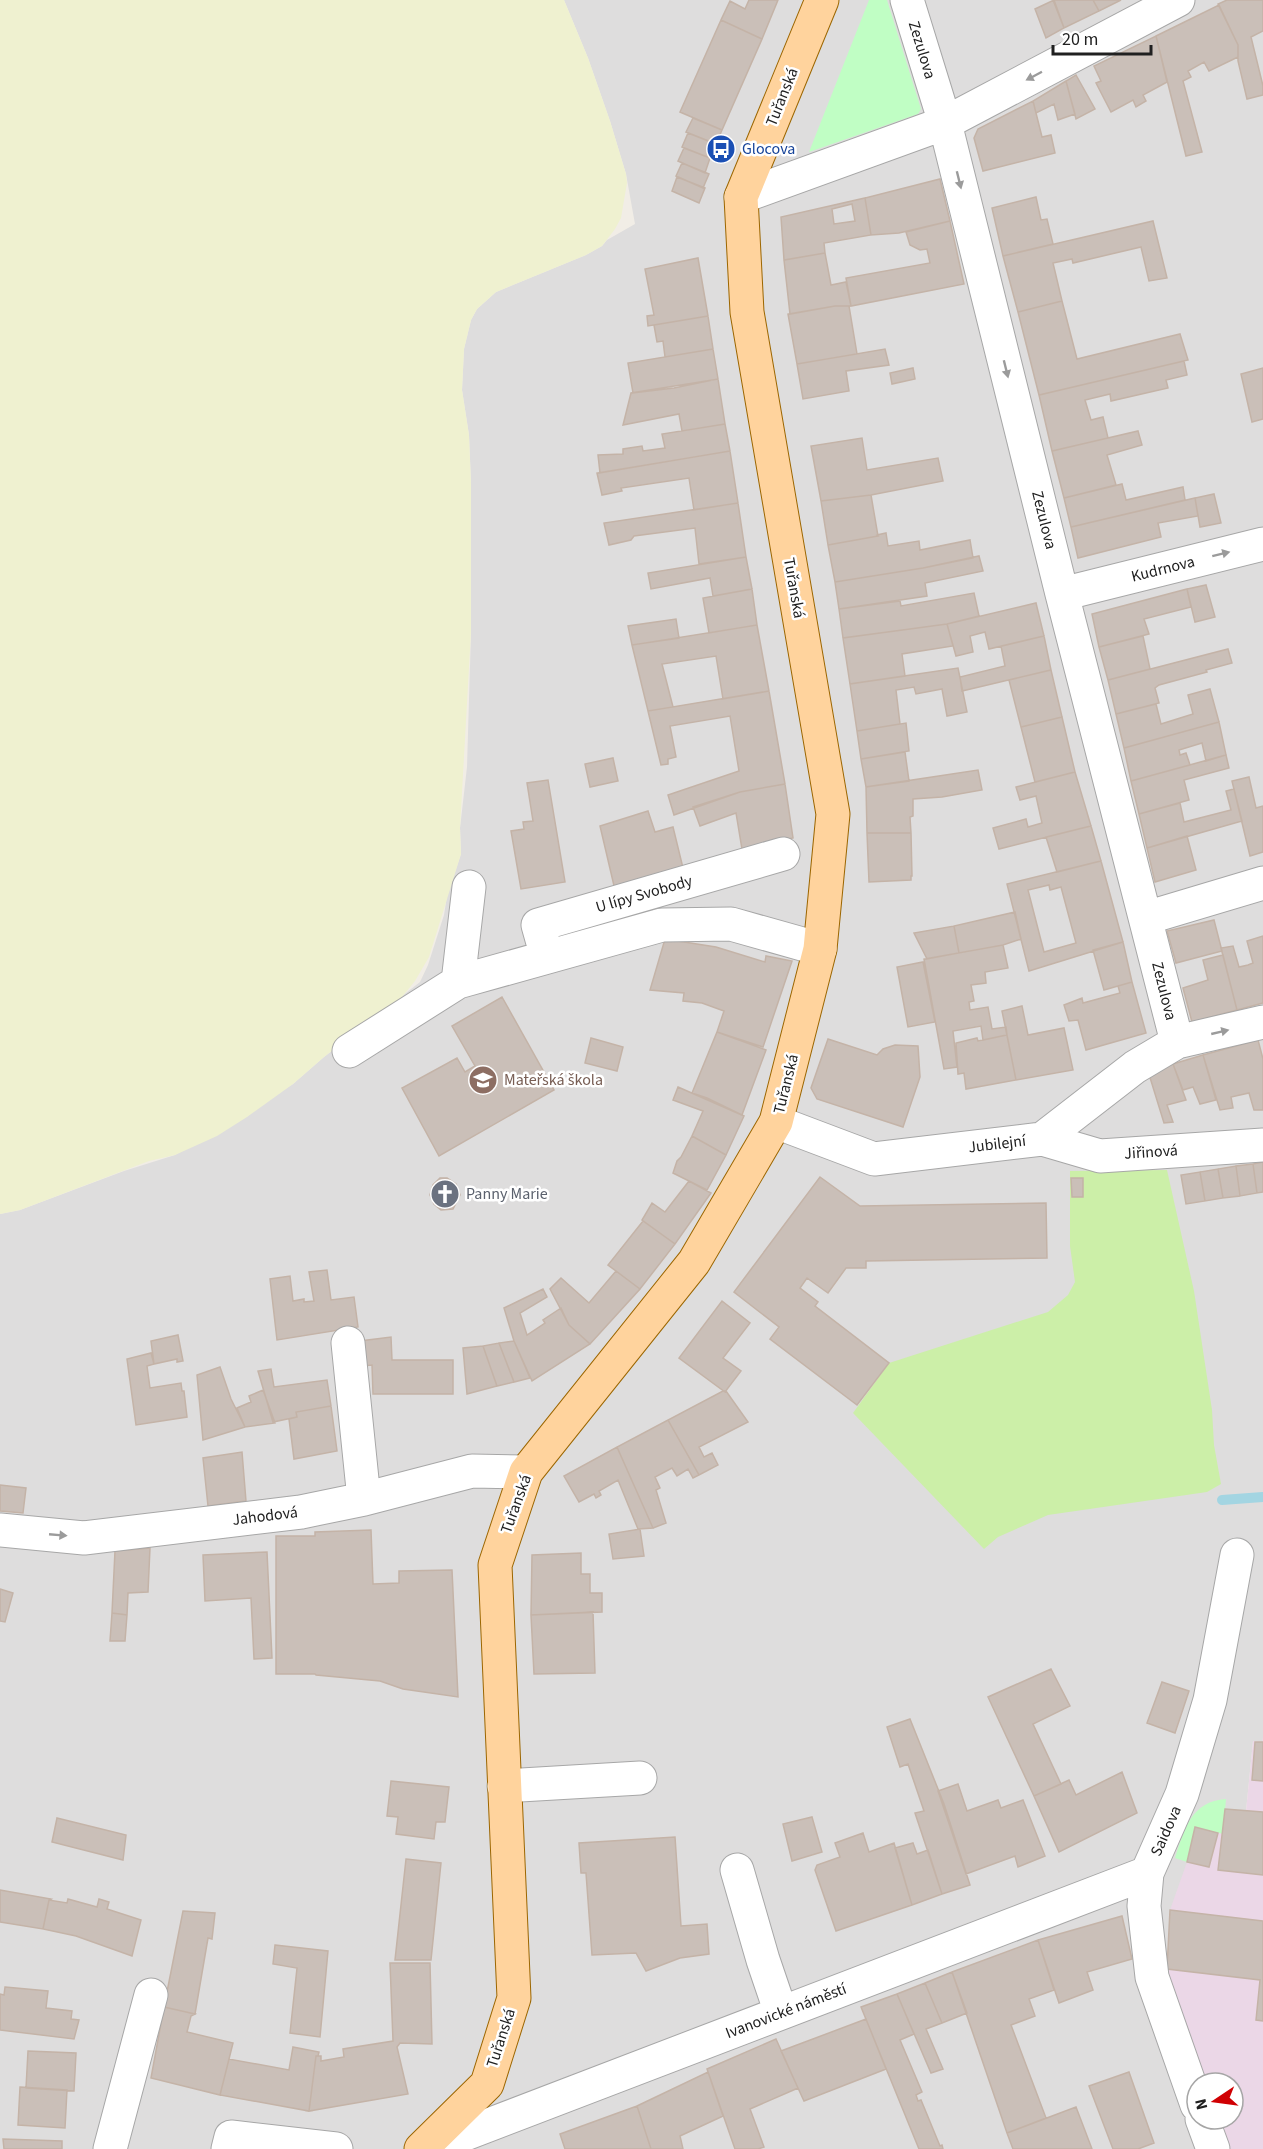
<svg xmlns="http://www.w3.org/2000/svg" width="1263" height="2149" font-family="'Source Sans 3',sans-serif">
	<rect width="100%" height="100%" fill="#f1ede6"/>
	<path fill="#dedddd" d="M564,0h699v1742l-10,-1 -7,70 -51,16 -8,35 18,221h-8l31,66h-1228v-935l20,-4 104,-39 51,-16 118,-71 31,-27 96,-75 8,-17 16,-50 3,-19 14,-42 -1,-26 7,-61 4,-135v-148l-2,-49 -7,-45 2,-41 7,-29 6,-11 19,-17 90,-37 16,-9 5,-6 28,-16 -9,-50 -16,-53 -22,-63z"/>
	<path fill="#ebd7e7" d="M1263,1737v412h-35l-10,-30h15v-36h-28l-38,-114 3,-59 17,-48 8,-35 27,6 3,-24 21,2 7,-70 9,1z"/>
	<path fill="#eff1d0" d="M0,0h564l24,58 22,63 16,53 1,9 -6,35 -6,11 -13,17 -16,9 -90,37 -19,17 -6,11 -7,29 -2,41 7,45 2,49v148l-11,196 1,26 -32,103 -14,24 -13,16 -78,60 -31,27 -46,33 -30,19 -42,19 -26,6 -129,49 -20,4z"/>
	<path fill="#ccefa8" d="M1167,1170l27,121 18,119 2,35 7,39 -14,8 -159,23 -50,22 -14,12 -131,-136 36,-50 159,-51 20,-17 7,-13 -5,-36v-75z"/>
	<path fill="#c0fec4" d="M869,0h18l34,109 -3,5 -109,38z
		M1226,1799l-3,35 -27,-7 -9,35 -12,-4c9,-28 16,-57 51,-59z"/>
	<g fill="none" stroke-linecap="round" stroke-linejoin="round">
		<path stroke="#a3d5e2" stroke-width="10" d="M1222,1500l41,-3"/>
	</g>
	<path fill="#cabfb8" stroke="#c4b3a7" stroke-width="1.5" fill-rule="evenodd" d="M749,0h29l-16,39 -41,-19 9,-19 15,8z
		M1053,0h40l6,11 -35,17z
		M1054,0l10,28 -18,10 -11,-29z
		M1093,0h28l-22,11z
		M1227,0h36v31l-12,6 12,49v9l-16,4 -9,-38v-16l-20,-41z
		M1219,5l19,40v12l-29,14 -5,-9 -16,9 3,6 -8,4 19,71 -16,4 -30,-120z
		M721,20l41,19 -40,91 -42,-18z
		M1156,36l11,46 -24,13 3,6 -10,6 -3,-7 -22,12 -15,-29 5,-2 -7,-15z
		M1076,75l19,34 -19,10 -10,-38z
		M1066,81l9,33 -17,6 -4,-16 -18,9 -3,-12z
		M1033,101l9,36 9,-2 4,18 -72,18 -9,-33 4,-9z
		M693,118l29,12 -6,14 -30,-12z
		M688,133l28,11 -6,14 -28,-11z
		M684,148l26,10 -5,15 -27,-12z
		M682,163l27,11 -6,14 -27,-12z
		M677,177l28,11 -6,15 -27,-12z
		M940,179l10,42 -51,12 -28,2 -6,-37z
		M1036,197l5,23 6,-1 6,25 -50,12 -11,-48z
		M865,198l6,37 -47,8 1,10 -41,7 -3,-43zM852,204l3,17 -21,3 -2,-15z
		M950,221l14,63 -113,22 -5,-28 84,-15 -3,-14 -7,1 -10,-5 -4,-13z
		M1153,221l14,57 -18,3 -8,-34 -68,16 -1,-4 -19,4 9,38 -44,11 -15,-56z
		M825,253l6,32 15,-3 5,24h-16l-45,8 -6,-54z
		M698,258l10,58 -60,10 -1,-10 7,-1 -9,-46z
		M1062,301l15,58 103,-25 8,26 -149,35 -21,-83z
		M835,306h14l8,48 -60,10 -9,-50z
		M708,316l5,33 -48,8 -2,-16 -6,1 -3,-17z
		M713,349l5,30 -44,9 -41,5 -5,-30z
		M885,349l4,16 -43,6 3,20 -46,8 -6,-35z
		M1184,361l3,14 -21,5 2,8 -57,13 -1,-7 -25,6 6,20 12,-3 5,21 -56,13 -13,-56z
		M913,368l2,11 -23,5 -2,-11z
		M1263,368v51l-11,3 -11,-48z
		M718,379l7,45 -43,7 -3,-17 -56,11 8,-32z
		M725,424l5,27 -130,22 -2,-18 25,-1v-5l19,-3 1,5 22,-3 -3,-14z
		M1138,431l4,14 -35,10 9,30 -52,13 -12,-47z
		M862,438l5,32 71,-12 5,23 -72,14 -50,6 -10,-55z
		M730,451l8,52 -44,7 -5,-32 -68,10 1,3 -20,4 -5,-22z
		M1122,484l4,16 57,-13 2,13 -114,27 -7,-29z
		M1214,494l7,29 -21,4 -5,-29z
		M871,495l7,41 -50,9 -7,-44z
		M1195,498l3,18 -40,7 3,14 -83,21 -7,-31z
		M738,503l8,54 -47,7 -4,-36 -61,8 -3,4 -22,5 -5,-22z
		M886,533l2,13 31,-5 1,9 50,-10 3,18 -50,10 -88,14 -7,-37 50,-9 -1,-1z
		M979,556l4,15 -58,12 2,13 -88,13 -4,-27 88,-14z
		M746,557l6,32 -39,7 -3,-18 -59,11 -3,-16z
		M1206,585l9,32 -20,5 -8,-33z
		M752,589l5,36 -48,8 -6,-35z
		M1187,589l4,18 -47,12 5,15 -50,13 -7,-33z
		M974,593l5,23 -32,8 -104,14 -4,-29 61,-8 1,5z
		M1036,603l8,33 -55,13 -4,-17 -15,4 3,16 -17,4 -9,-32z
		M676,619l3,19 -47,7 -4,-19z
		M947,624l6,22 -51,8 3,22 -55,8 -7,-46z
		M757,625l12,66 -46,8 -7,-43 -54,8 11,43 -25,4 -16,-66z
		M1044,636l7,34 -89,21 -2,-14 45,-11 -4,-20z
		M1143,636l7,33 -42,11 -9,-33z
		M1228,649l4,14 -26,7 1,2 -48,13 -4,3 4,15 -43,11 -8,-34z
		M958,668l9,44 -20,4 -5,-27 -26,5 -2,-7 -18,3 4,34 -43,7 -7,-47z
		M1051,670l11,47 -41,10 -12,-47z
		M1210,689l9,33 -95,26 -8,-34 40,-10 5,20 32,-10 -5,-19z
		M769,691l16,93 -45,8 -66,23 -6,-20 71,-24 -9,-55 -60,10 6,31 -8,2v5l-7,1 -13,-54z
		M1062,717l13,55 -40,10 -14,-55z
		M1219,722l7,33 -20,6 -4,-18 -23,7 1,5 6,-2 4,12 -59,16 -7,-33z
		M906,723l3,28 -48,8 -4,-28z
		M905,752l4,29 -43,6 -5,-28z
		M1226,755l3,13 -45,12 5,20 -50,14 -8,-33z
		M613,758l5,23 -28,6 -5,-23z
		M978,770l4,20 -40,7 -29,2v17l-3,1 1,16h-44l-1,-46z
		M1075,772l16,54 -92,23 -6,-21 33,-9 2,8 14,-4 -6,-27 -16,4 -4,-13z
		M1249,777l7,31 7,-2v46l-13,4 -18,-75z
		M548,780l17,102 -44,7 -10,-58 13,-2 -1,-7 10,-1 -6,-38z
		M785,784l8,54 -51,11 -6,-36 -36,13 -7,-19 47,-15z
		M1234,789l8,32 -95,27 -8,-34 41,-11 4,19 47,-12 -5,-19z
		M648,811l7,21 18,-5 10,41 -68,22 -15,-64z
		M1091,826l10,35 -44,11 -11,-35z
		M867,833h44l1,43h-1v4l-42,2z
		M1187,836l9,34 -41,12 -8,-34z
		M1101,861l22,81 -94,29 -22,-87zM1049,885l1,5 11,-3 15,56 -32,9 -16,-62z
		M1015,912l6,27 -18,6 -44,8 -5,-27z
		M1214,920l8,31 -46,12 -9,-32z
		M954,926l5,27 -32,6 -13,-26z
		M1263,936v67l-26,7 -16,-62 12,-2 6,21 9,-2 5,-2 -6,-22z
		M665,939l51,8 49,15 1,-6 26,5 -29,86 -46,-15 7,-21 -22,-8 -19,-2 1,-8 -34,-3z
		M1123,942l9,40 -28,8 -11,-40z
		M1003,945l5,23 -23,4 1,11 -15,2 3,16 -5,1 1,8 18,-3 4,22 14,-2 1,8 -24,5 -2,-14 -28,5 4,36 -13,2 -20,-110z
		M1223,955l14,55 -45,12 -9,-34 25,-8 -5,-20z
		M923,962l12,60 -27,5 -11,-60z
		M1132,982l14,51 -60,17 -8,-30 -9,1 -5,-16 18,-7 1,5 37,-10 -2,-7z
		M502,997l52,93 -115,66 -37,-68 55,-30 8,14 10,-6 -23,-40z
		M1022,1006l6,29 36,-7 9,42 -57,10 -14,-69z
		M717,1032l49,18 -24,65 -35,-17 -15,-5z
		M1007,1035l9,45 -50,9 -2,-16 -6,1 -2,-31 21,-5 1,3z
		M591,1038l32,9 -6,24 -32,-8z
		M828,1039l49,16 6,-6 12,-4 23,1 2,31 -17,50 -86,-28 -6,-11z
		M1258,1040l5,19v51h-9l-5,-17 -18,4 2,11 -13,2 -17,-55z
		M1203,1055l13,45 -16,4 -7,-17 -10,3 -10,-26z
		M1173,1064l13,36 -19,5 6,17 -9,1 -16,-52z
		M678,1087l66,29 -18,39 -34,-19 11,-25 -30,-11z
		M692,1136l34,19 -19,35 -34,-17 4,-12 4,-4z
		M1263,1162v30l-6,1 -4,-29z
		M1253,1164l4,29 -17,3 -4,-30z
		M1236,1166l4,30 -17,2 -5,-29z
		M1218,1169l5,29 -18,3 -5,-29z
		M1200,1172l5,29 -19,3 -5,-29z
		M820,1177l40,29 186,-3 1,55 -181,3v7h-20l-18,25 -21,-15 -7,10 18,14 -3,4 74,57 -32,42 -87,-66 9,-12 -45,-35z
		M440,1178h7l9,6 2,5 2,6 -7,14 -12,1 -7,-6 -4,-9 3,-10z
		M1071,1178h12v19h-11z
		M689,1181l22,12 -36,51 -33,-24 10,-17 13,9z
		M643,1221l32,23 -35,45 -32,-24z
		M327,1270l4,30 23,-3 4,30 -81,13 -7,-61 20,-3 3,25 11,-2v3l10,-1 -5,-29z
		M616,1271l24,18 -50,55 -21,-19 -19,-36 11,-11 28,25z
		M543,1289l4,8 -27,16 7,22 18,-12 -2,-3 18,-12 8,17 21,19 -58,37 -18,-40 -10,-33z
		M722,1301l28,22 -27,35 18,13 -16,21 -46,-34z
		M178,1335l5,26 -6,1v-3l-23,5 -3,-23z
		M391,1337l1,23h61v34h-80l-1,-29 -9,1 -3,-25z
		M514,1341l16,37 -16,4 -15,-39z
		M499,1343l15,39 -17,4 -14,-40z
		M483,1346l14,40 -30,8 -4,-46z
		M151,1353l3,11 -7,2 3,22 31,-5 1,8h2l3,26 -51,8 -9,-66z
		M220,1367l11,32 14,28 -42,13 -6,-65z
		M271,1369l3,18 53,-7 4,26 -35,6 1,5 -24,5 -15,-51z
		M263,1390l12,33 -30,4 -8,-19 14,-6 -2,-6z
		M723,1391h3l22,31 -49,25 5,10 8,-4 6,12 -19,10 -31,-55z
		M331,1406l6,45 -43,8 -5,-40 8,-2 -1,-5z
		M668,1420l31,55 -6,3 -5,-9 -11,7 -5,-8 -17,9 5,11 -4,2 10,33 -13,5 -36,-81z
		M617,1447l36,81 -15,1 -20,-49 -19,11 2,4 -5,3 -2,-4 -15,8 -15,-26z
		M242,1452l4,49 -38,5 -5,-48z
		M0,1485l26,3 -3,25 -23,-2z
		M640,1529l4,27 -31,3 -4,-25z
		M371,1530l2,54 26,-1v-12l53,-1 6,127 -55,-8 -23,-8 -64,-6 -1,-1h-39v-138h39v-4z
		M150,1548l-2,44 -20,1 -1,22 -15,-2 3,-62z
		M267,1552l5,106 -18,1 -3,-61 -46,3 -2,-46z
		M581,1553v21h9v19h12v19l-71,3 1,-60z
		M0,1589l13,4 -8,29 -5,-1z
		M593,1612l2,61 -61,1 -3,-59z
		M112,1613l15,2 -2,26h-15z
		M1051,1669l19,37 -37,18 28,60 -27,12 -46,-99z
		M1162,1682l27,9 -14,42 -28,-10z
		M910,1719l34,85 26,81 -28,9 -27,-81 9,-2 -16,-47 -8,3 -13,-40z
		M1255,1742h8v39l-11,-1z
		M1122,1772l15,41 -78,39 -25,-56 35,-16 7,15z
		M391,1781l58,6 -4,35h-9l-2,17 -38,-5 2,-17 -11,-1z
		M958,1784l9,27 31,-11 3,8 22,-8 22,56 -27,11 -3,-11 -49,18 -28,-83z
		M1225,1809l38,3v63l-45,-5z
		M812,1817l10,35 -30,9 -9,-37z
		M57,1818l69,17 -3,25 -71,-18z
		M1195,1827l23,6 -9,34 -22,-5z
		M863,1833l6,19 25,-9 18,62 -76,26 -21,-61 2,-5 23,-8 -5,-14z
		M675,1837l6,89 26,-2 2,30 -29,4 -34,13 -10,-18 -44,2 -6,-82h-5l-2,-30z
		M913,1843l4,11 11,-4 14,44 -30,11 -17,-57z
		M406,1859l35,4 -10,97h-36z
		M0,1890l51,9 -2,1 -6,29 -43,-7z
		M68,1899l29,8 2,-8 10,3 -2,7 34,11 -9,36 -56,-20 -33,-7 6,-29 18,3z
		M1170,1910l93,11v100l-7,-1 4,-40 -93,-11z
		M183,1911l32,2 -3,26 -4,-1 -13,76 -31,-7z
		M1122,1916l10,43 -45,13 6,18 -34,13 -21,-63z
		M1038,1940l16,50 -25,9 6,17 -24,9 35,93 -39,15 -55,-161z
		M275,1945l53,6 -8,86 -30,-4 7,-65 -24,-4z
		M390,1963h40l2,81 -32,-1 -3,4 11,47 -99,17 7,-55h5v5l23,-4 -1,-8 50,-8z
		M952,1972l15,41 -25,10 -17,-40z
		M925,1983l17,40 -16,6 17,40 -12,4 -34,-79z
		M5,1987l43,4 -2,17 26,3 -1,8 8,1 -5,19 -74,-9v-36l4,1z
		M897,1994l17,40 -14,6 22,52 -6,3 2,6 3,-1 19,46 2,-1 1,4h-24l-58,-142z
		M164,2007l31,7 -4,2 -4,16 46,11 -13,52 -69,-17z
		M866,2019l20,50 -82,32 -23,-50z
		M776,2039l22,49 -48,21 14,38 -6,2h-23l-28,-80z
		M293,2047l26,5 -1,4h-2l-7,55 -89,-16 9,-36 60,11z
		M28,2051l48,2 -2,38 -48,-3z
		M708,2072l15,44 -43,20 3,13h-32l-14,-43z
		M1129,2072l25,71 -16,6h-25l-24,-63z
		M20,2087l47,3 -2,38 -47,-3z
		M637,2106l14,43h-86l-5,-15z
		M1076,2107l16,42h-79l-6,-16z
		M3,2139l59,2v8h-58z"/>
	<g fill="none" stroke-linecap="round" stroke-linejoin="round">
		<g stroke="#a7a7a7" stroke-width="35">
			<path id="minor" d="M907,0l38,123 117,471 115,448
				M741,197l204,-74 233,-123
				M1062,594l201,-50
				M1146,918l117,-35
				M547,957l-9,-32 245,-71
				M458,982l11,-95
				M349,1051l109,-69 204,-57 69,-1 89,25
				M776,1122l98,37 168,-20 93,-72 42,-25 86,-20
				M1042,1139l58,17 163,-11
				M348,1343l16,156
				M0,1530l84,8 217,-26 63,-13 108,-28 54,1
				M504,1786l136,-8
				M737,1870l26,90 18,53
				M1197,2105l-45,-128 -8,-71 3,-33 35,-79 28,-94 27,-145
				M1202,2119l11,30
				M110,2149l41,-154
				M228,2149l3,-12 105,12
				M426,2149l721,-276"/>
		</g>
		<g stroke="#9c6600" stroke-width="35">
			<path id="major" d="M421,2149l66,-65 27,-86 -19,-433 31,-93 168,-210 82,-140 44,-173 13,-135 -86,-502 -6,-115 81,-197"/>
		</g>
		<use href="#minor" stroke="#fff" stroke-width="33"/>
		<use href="#major" stroke="#ffd39d" stroke-width="33"/>
	</g>
	<defs><path id="oneway-solid" d="M-6-.8H1V-3.2L6.5 0L1 3.2V.8H-6Z" transform="scale(1.5)"/></defs>
	<g fill="#9b9b9b">
		<use href="#oneway-solid" transform="translate(1034 76) rotate(152)"/>
		<use href="#oneway-solid" transform="translate(959 180) rotate(76)"/>
		<use href="#oneway-solid" transform="translate(1006 369) rotate(76)"/>
		<use href="#oneway-solid" transform="translate(1221 554) rotate(-14)"/>
		<use href="#oneway-solid" transform="translate(1220 1032) rotate(-13)"/>
		<use href="#oneway-solid" transform="translate(58 1535) rotate(5)"/>
	</g>
	<defs>
		<g id="bus-disc" transform="scale(1.5)"><circle r="9.5" fill="#1a4fb4" stroke="#fff"/><path d="M-5-6H5V4H4V6H2V4H-2V6H-4V4H-5ZM-3.5-4V0h7V-4ZM-3.5 1.2v1.5H-2V1.2ZM2 1.2v1.5H3.5V1.2Z" fill="#fff"/></g>
		<g id="school-disc" transform="scale(1.5)"><circle r="9.5" fill="#8d6e63" stroke="#fff"/><path d="M0-5L7-2L0 1L-7-2ZM-4 1L0 2.5L4 1V4Q0 6-4 4Z" fill="#fff"/></g>
		<g id="church-disc" transform="scale(1.5)"><circle r="9.5" fill="#6b7280" stroke="#fff"/><path d="M-1.2-6h2.4v3.5h3.3v2.4h-3.3V6h-2.4V-.1h-3.3v-2.4h3.3Z" fill="#fff"/></g>
	</defs>
	<g fill-rule="evenodd">
		<use href="#bus-disc" x="721" y="149"/>
		<use href="#school-disc" x="483" y="1080"/>
		<use href="#church-disc" x="445" y="1194"/>
	</g>
	<g text-anchor="middle" dominant-baseline="central" stroke-width="5" stroke-linejoin="round" paint-order="stroke">
		<g font-size="16" fill="#202020" stroke="#fff">
			<text transform="translate(922 50) rotate(73)">Zezulova</text>
			<text transform="translate(782 97) rotate(-68)">Tuřanská</text>
			<text transform="translate(1044 520) rotate(76)">Zezulova</text>
			<text transform="translate(1163 569) rotate(-14)">Kudrnova</text>
			<text transform="translate(794 588) rotate(80)">Tuřanská</text>
			<text transform="translate(644 894) rotate(-16)">U lípy Svobody</text>
			<text transform="translate(1164 991) rotate(76)">Zezulova</text>
			<text transform="translate(786 1084) rotate(-76)">Tuřanská</text>
			<text transform="translate(997 1144) rotate(-7)">Jubilejní</text>
			<text transform="translate(1151 1152) rotate(-4)">Jiřinová</text>
			<text transform="translate(516 1504) rotate(-70)">Tuřanská</text>
			<text transform="translate(265 1516) rotate(-7)">Jahodová</text>
			<text transform="translate(1166 1831) rotate(-66)">Saidova</text>
			<text transform="translate(786 2011) rotate(-21)">Ivanovické náměstí</text>
			<text transform="translate(501 2038) rotate(-72)">Tuřanská</text>
		</g>
		<g font-size="16" fill="#164399" stroke="#fff" text-anchor="start">
			<text x="742" y="149">Glocova</text>
		</g>
		<g font-size="16" fill="#785e54" stroke="#fff" text-anchor="start">
			<text x="504" y="1080">Mateřská škola</text>
		</g>
		<g font-size="16" fill="#5b616d" stroke="#fff" text-anchor="start">
			<text x="466" y="1194">Panny Marie</text>
		</g>
	</g>
	<g transform="translate(1215 2101) rotate(257)"><circle r="28" fill="#ffffff" stroke="#a6a6a6" stroke-width="1.5"/>
	<path d="M0-4.5L10 22L0 15L-10 22Z" fill="#d00003"/>
	<text y="-9" font-size="16" font-weight="bold" text-anchor="middle" fill="#202020">N</text>
	</g>
	<path d="M1053 45v9h98v-9" fill="none" stroke="#202020" stroke-width="3"/>
	<text x="1062" y="45" font-size="18" fill="#202020" stroke="#ffffff" stroke-width="4.5" paint-order="stroke">20 m</text>
</svg>
